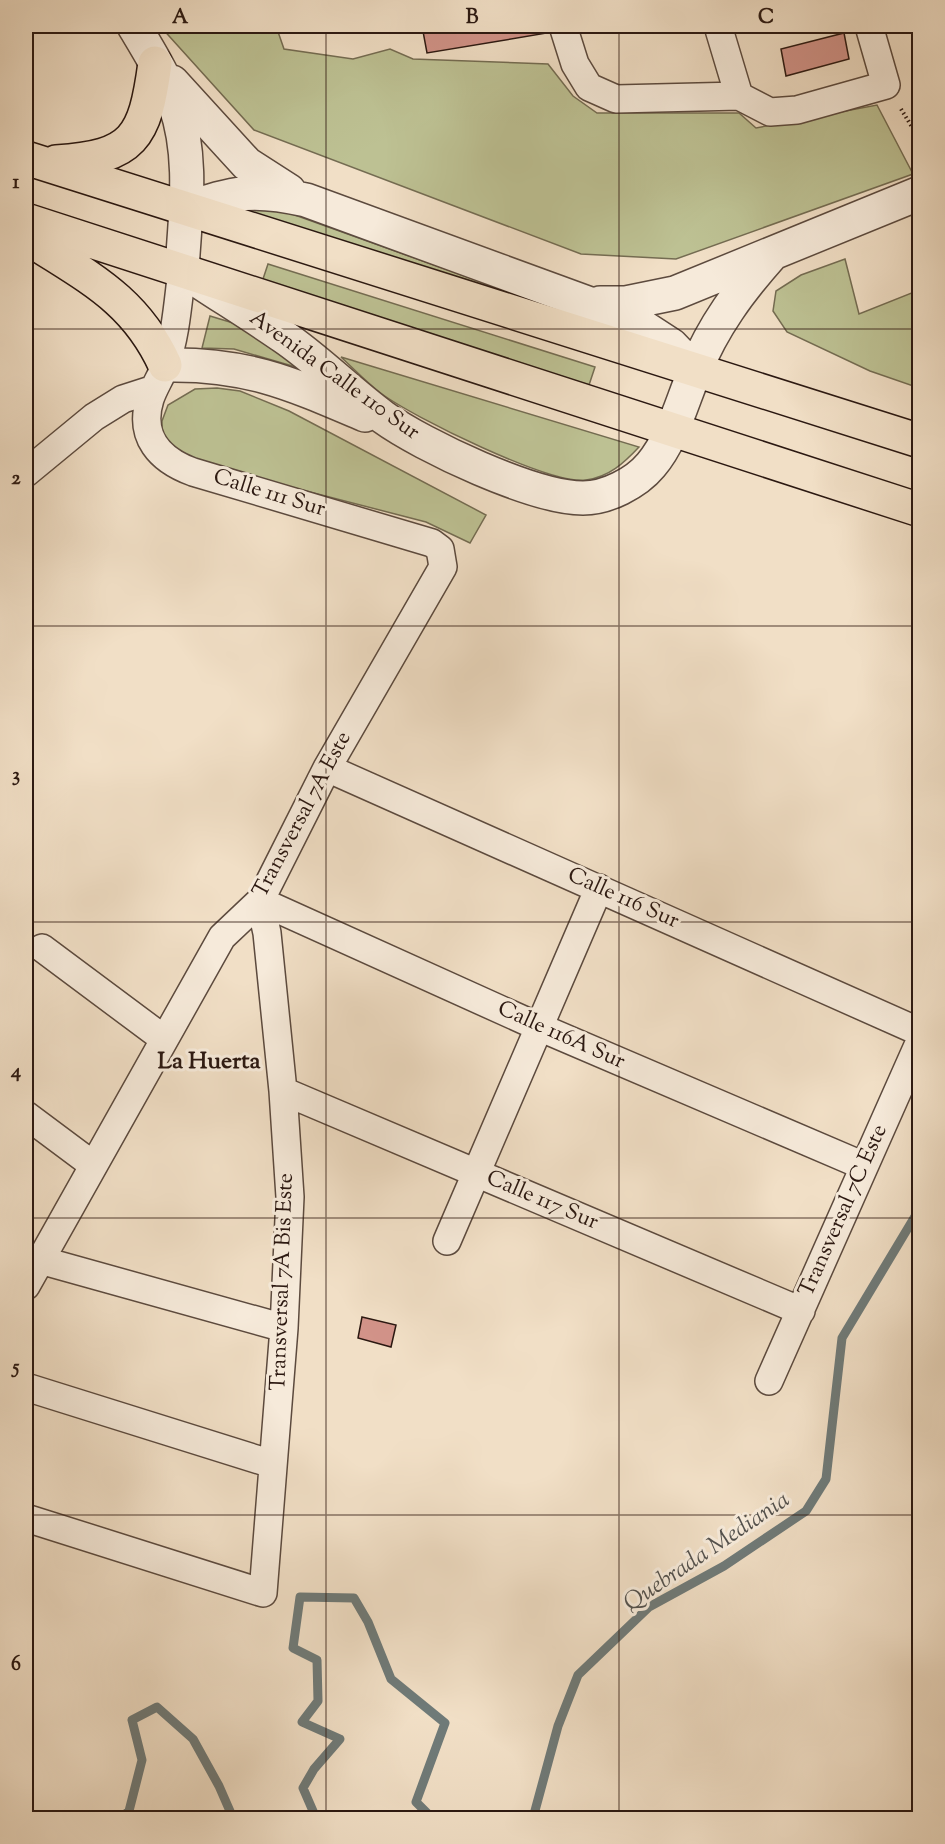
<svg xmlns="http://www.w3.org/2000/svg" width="945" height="1844" font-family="'Sorts Mill Goudy',serif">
	<rect width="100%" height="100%" fill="#f1dfc6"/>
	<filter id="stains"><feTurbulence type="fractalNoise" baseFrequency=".00333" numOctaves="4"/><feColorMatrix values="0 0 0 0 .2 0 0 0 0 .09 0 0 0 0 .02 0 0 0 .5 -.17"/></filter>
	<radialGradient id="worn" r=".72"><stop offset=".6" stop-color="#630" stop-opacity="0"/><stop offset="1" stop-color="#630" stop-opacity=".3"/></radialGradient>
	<path fill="#bdc193" stroke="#746c52" stroke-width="1.5" d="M160,26h116l8,23 69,10 37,-10 23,10 135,5 25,32 24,17h142l17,15 121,-23 36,69 -237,85 -95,-5 -327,-124z
		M267,205l359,129 -389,-121z
		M845,259l14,55 60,-24v98l-49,-17 -83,-39 -14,-21 3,-20 25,-16z
		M268,264l327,103 -6,18 -327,-103z
		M210,316l43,13 53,41 -72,-21 -32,-1z
		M341,357l298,90c-15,16 -30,30 -53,33 -36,5 -173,-63 -204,-86 -15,-11 -28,-25 -41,-37z
		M217,388l23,3 49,20 197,104 -16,28 -44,-21 -224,-58 -20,-10 -20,-16v-17l6,-16 27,-16z"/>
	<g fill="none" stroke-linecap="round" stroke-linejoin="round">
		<path stroke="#6f7a78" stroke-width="9" d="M121,1818l8,-7 13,-51 -10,-40 25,-13 36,32 26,47 14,32
			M316,1818l-13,-30 11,-19 26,-30 -38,-17 16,-21 -1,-41 -24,-12 7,-51 54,1 14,24 23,57 54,44 -29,79 16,16
			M533,1818l25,-92 20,-51 71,-68 75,-41 82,-55 20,-32 16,-141 78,-130
			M757,1818l61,-3 4,3"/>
	</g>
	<path fill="#d29389" stroke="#2b1811" stroke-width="1.5" d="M422,26h124l1,7 -120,20z
		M844,33l5,26 -63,17 -5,-27z
		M362,1317l34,8 -5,22 -33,-9z"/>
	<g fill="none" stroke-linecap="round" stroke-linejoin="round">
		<g stroke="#5c4a3e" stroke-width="30">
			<path id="minor" d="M563,26l12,38 14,23 27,12 123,-3 31,16 27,-2 89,-25 -17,-59
				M718,26l21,70
				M26,473l68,-56 29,-18 31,-10
				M327,768l593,264
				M260,901l279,126 325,139
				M42,948l122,91
				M283,1091l518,220
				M26,1115l67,50
				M447,1241l152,-353
				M40,1260l244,68
				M26,1286l196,-349 38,-36 67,-133 116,-201 -3,-18 -8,-6 -239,-71c-33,-12 -55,-35 -43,-73 4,-12 11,-22 15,-33 11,-30 13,-65 17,-96
				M769,1381l151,-340
				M26,1387l246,77
				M26,1518l237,75 21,-265 6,-131 -7,-106 -16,-158 -7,-32"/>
		</g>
		<g stroke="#5c4a3e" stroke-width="36">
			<path id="tertiary" d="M134,26c15,25 31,51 41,78 19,54 10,111 7,166 34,23 69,44 102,67 35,24 65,55 99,80 40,29 151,81 200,81 24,0 53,-15 68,-33 22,-26 31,-64 44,-94 18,-45 45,-81 77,-117
				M172,82l75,82 42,27
				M186,209c49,-17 67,-21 120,-9l325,119 40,26 24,25
				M600,303h26l49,-10 245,-100
				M165,365c82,-2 127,19 200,50"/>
		</g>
		<g stroke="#2b1811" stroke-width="36">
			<path id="trunk" d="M26,158l894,283
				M56,162c78,-5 89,-24 99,-99
				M26,220l894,290
				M26,237c59,39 108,60 139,128"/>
		</g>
		<path stroke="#2b1811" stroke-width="4" stroke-dasharray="1.5 3" stroke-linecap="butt" d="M901,109l19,31"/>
		<use href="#minor" stroke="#f6eada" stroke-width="27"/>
		<use href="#tertiary" stroke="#f6eada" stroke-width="33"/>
		<use href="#trunk" stroke="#f1dfc6" stroke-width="33"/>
	</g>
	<path fill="none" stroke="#2b1811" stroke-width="1.5" stroke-opacity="0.55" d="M326,26v1792M619,26v1792M26,329h894M26,626h894M26,922h894M26,1218h894M26,1515h894"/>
	<g text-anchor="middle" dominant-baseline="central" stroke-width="6" stroke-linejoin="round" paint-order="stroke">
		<g font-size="22" fill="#2b1811" stroke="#f6eada">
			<text transform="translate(334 376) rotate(36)">Avenida Calle 110 Sur</text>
			<text transform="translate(269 494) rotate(17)">Calle 111 Sur</text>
			<text transform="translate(303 815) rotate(-62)">Transversal 7A Este</text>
			<text transform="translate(623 899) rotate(24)">Calle 116 Sur</text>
			<text transform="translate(561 1036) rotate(24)">Calle 116A Sur</text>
			<text transform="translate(542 1201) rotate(23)">Calle 117 Sur</text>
			<text transform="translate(844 1211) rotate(-66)">Transversal 7C Este</text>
			<text transform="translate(283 1282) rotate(-88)">Transversal 7A Bis Este</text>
		</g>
		<g font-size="24" font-weight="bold" fill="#2b1811" stroke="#f6eada">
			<text x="209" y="1062">La Huerta</text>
		</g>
		<g font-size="24" font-style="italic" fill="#53514d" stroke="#f6eada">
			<text transform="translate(707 1552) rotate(-34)">Quebrada Mediania</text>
		</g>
	</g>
	<rect width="945" height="1844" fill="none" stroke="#f1dfc6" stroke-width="66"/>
	<rect x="33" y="33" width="879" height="1778" fill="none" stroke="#2b1811" stroke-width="2"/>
	<g font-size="20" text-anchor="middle" font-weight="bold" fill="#2b1811">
		<text x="180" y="23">A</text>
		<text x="472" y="23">B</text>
		<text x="766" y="23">C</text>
		<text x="16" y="188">1</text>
		<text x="16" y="484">2</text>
		<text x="16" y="781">3</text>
		<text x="16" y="1077">4</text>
		<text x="16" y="1373">5</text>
		<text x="16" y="1670">6</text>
	</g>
	<rect width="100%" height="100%" filter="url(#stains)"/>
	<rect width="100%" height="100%" fill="url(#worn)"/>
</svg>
